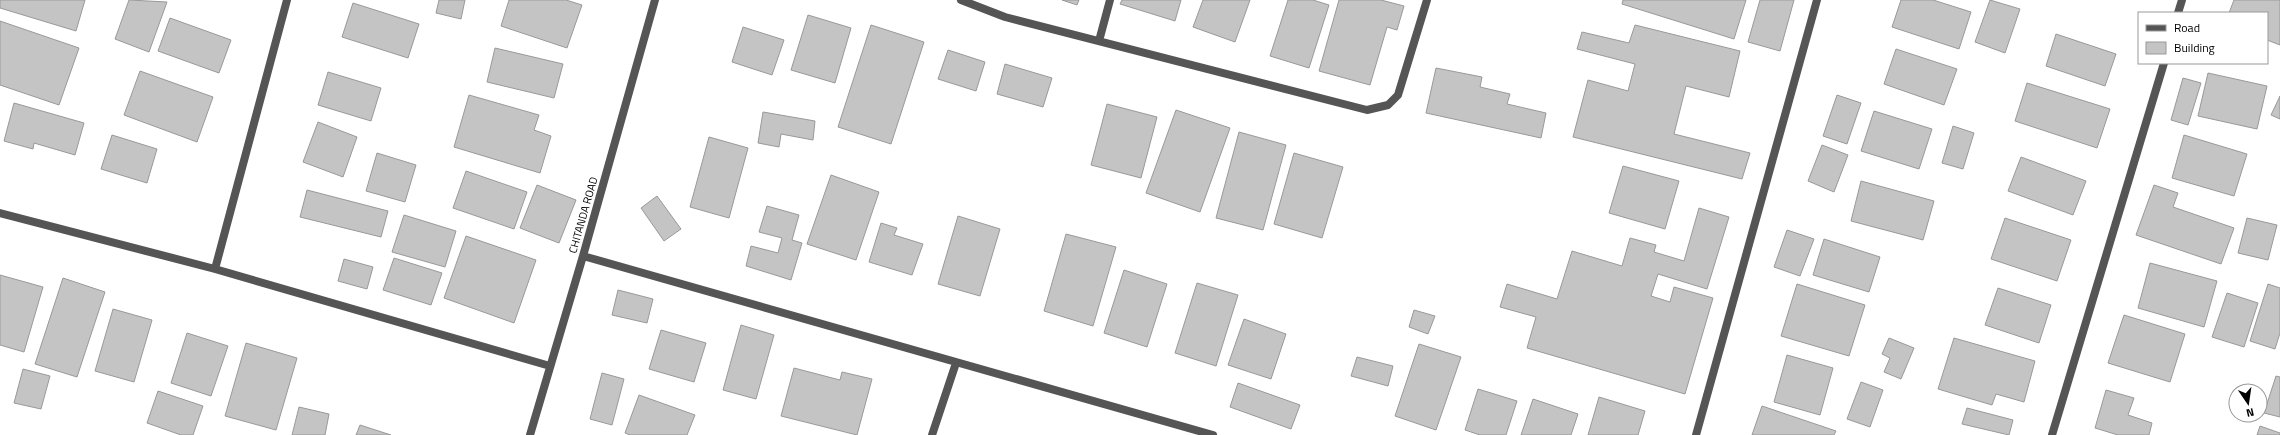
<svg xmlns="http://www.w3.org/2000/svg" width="2280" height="435" font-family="'Titillium Web',sans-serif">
	<rect width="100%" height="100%" fill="#fff"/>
	<path fill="#c4c4c4" stroke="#999" d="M0,0h85l-9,31 -76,-23z
		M129,0l38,2 -18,50 -34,-13z
		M439,0h26l-4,19 -25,-6z
		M509,0h57l16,5 -15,43 -66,-22z
		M1062,0h17l-2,5z
		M1122,0h59l-6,21 -55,-17z
		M1203,0h47l-15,42 -42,-15z
		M1288,0h25l16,5 -20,63 -39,-12z
		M1339,0h42l23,6 -7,24 -10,-3 -17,58 -51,-14z
		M1623,0h123l-12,39 -112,-35z
		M1760,0h34l-14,51 -32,-9z
		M1901,0h32l38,12 -12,37 -67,-22z
		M1990,0l30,9 -15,44 -30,-11z
		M2234,0h46v45l-13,-5v-27h-38z
		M353,3l66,21 -11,34 -66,-21z
		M808,15l43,13 -16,55 -44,-13z
		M170,18l61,22 -12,33 -61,-22z
		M0,21l79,27 -20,57 -59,-20z
		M871,25l53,17 -33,102 -53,-17z
		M1635,25l105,26 -11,46 -43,-11 -12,48 76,19 -8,26 -169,-42 15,-57 40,11 7,-27 -58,-15 5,-17 47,11z
		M743,27l41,13 -12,35 -40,-13z
		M2056,34l60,20 -11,32 -59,-20z
		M495,48l68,16 -9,34 -67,-16z
		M1896,49l61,20 -13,36 -60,-21z
		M948,50l37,12 -9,29 -38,-12z
		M1005,64l47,14 -9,29 -46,-13z
		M1436,68l46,9 -2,10 30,7 -3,10 39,9 -5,25 -115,-25z
		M140,71l73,26 -16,45 -73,-27z
		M328,72l53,16 -10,33 -53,-16z
		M2208,73l59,13 -10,43 -59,-13z
		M2183,78l18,5 -13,42 -17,-5z
		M2027,83l83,26 -13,39 -82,-27z
		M469,95l70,20 -5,15 17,6 -11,37 -86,-26z
		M1837,95l24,8 -14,41 -24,-8z
		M2280,96v23l-9,-4z
		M14,103l70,20 -9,32 -41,-12 -1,6 -29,-8z
		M1107,104l50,13 -16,61 -50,-13z
		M1176,110l54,18 -30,84 -54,-19z
		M1874,111l58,18 -13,40 -58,-18z
		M763,112l52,9 -2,19 -32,-6 -2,13 -21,-4z
		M318,122l39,15 -14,40 -40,-15z
		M1953,126l21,7 -11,36 -21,-6z
		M1239,132l47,13 -23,85 -47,-12z
		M112,135l45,14 -10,34 -46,-14z
		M2184,135l63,19 -13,42 -62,-18z
		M709,137l39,11 -19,70 -39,-11z
		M1822,145l26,10 -14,37 -26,-11z
		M377,153l39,12 -11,37 -39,-11z
		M1294,153l49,14 -21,71 -48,-14z
		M2021,157l65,24 -13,34 -65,-24z
		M1623,166l56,15 -14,48 -56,-16z
		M466,171l61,21 -13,37 -61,-21z
		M831,175l48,17 -23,68 -49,-16z
		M1861,181l73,20 -11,39 -72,-19z
		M537,185l39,15 -17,43 -39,-15z
		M2154,185l24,8 -5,14 61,21 -13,36 -85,-29z
		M307,190l81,21 -7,26 -81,-20z
		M657,196l24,33 -17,12 -23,-33z
		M767,206l32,9 -7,25 10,3 -11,37 -45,-14 5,-20 27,7 4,-15 -23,-6z
		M1699,208l30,9 -22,72 -49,-15 -7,22 19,6 4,-15 39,11 -28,96 -158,-46 9,-31 -36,-10 7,-23 50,15 15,-48 50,15 8,-28 26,7 -2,7 30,9z
		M404,215l52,16 -11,36 -53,-15z
		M958,216l42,13 -20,67 -42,-12z
		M2005,218l66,22 -14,41 -66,-22z
		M2247,218l30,7 -9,35 -30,-7z
		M881,223l16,5 -3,7 29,9 -11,31 -43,-13z
		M1787,230l27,9 -14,37 -26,-9z
		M1066,234l50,13 -23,79 -49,-15z
		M466,236l70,24 -22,63 -70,-25z
		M1824,239l56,18 -11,35 -56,-17z
		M394,258l48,15 -11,32 -48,-15z
		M344,259l29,8 -6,22 -29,-8z
		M2150,263l67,18 -13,46 -66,-19z
		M1124,270l43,14 -20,63 -43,-14z
		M0,275l43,12 -19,65 -24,-7z
		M63,278l42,14 -28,85 -42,-13z
		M1197,283l41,12 -22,71 -41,-13z
		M1797,284l68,21 -16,51 -68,-20z
		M2268,284l12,4v45l-5,16 -25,-8z
		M1998,288l53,17 -12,38 -54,-18z
		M618,290l35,9 -6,24 -35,-8z
		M2227,293l31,10 -14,44 -32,-10z
		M113,309l39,11 -18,62 -39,-11z
		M1414,310l21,6 -7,18 -19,-7z
		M2124,315l61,19 -15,48 -62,-19z
		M1244,319l42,15 -15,45 -43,-14z
		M741,325l33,10 -18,64 -33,-9z
		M661,330l45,13 -12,39 -45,-13z
		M187,333l41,13 -17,50 -40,-13z
		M1889,338l25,10 -13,31 -17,-7 6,-14 -8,-4z
		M1954,338l81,23 -11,41 -28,-8 -4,11 -54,-16z
		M246,343l51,15 -21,72 -51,-14z
		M1419,344l42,13 -25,73 -41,-14z
		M1787,355l46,13 -13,47 -46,-13z
		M1357,357l36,9 -5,20 -37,-10z
		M794,368l46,12 2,-8 30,7 -15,56 -76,-19z
		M23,369l27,7 -9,33 -27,-6z
		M602,373l22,6 -12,46 -22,-6z
		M2276,376l4,1v40l-16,-4z
		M1861,382l22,8 -13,37 -23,-8z
		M1238,383l62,22 -9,24 -61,-22z
		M1478,389l39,12 -11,34h-26l-15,-5z
		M2106,390l28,8 -6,17 24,8 -3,12h-31l-23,-7z
		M158,391l45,15 -10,29h-12l-34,-12z
		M639,395l56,20 -8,20h-57l-5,-2z
		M1599,397l46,14 -7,24h-50z
		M1533,399l45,15 -7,21h-50z
		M1762,406l74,25 -2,4h-82z
		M299,407l30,7 -4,21h-33z
		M1967,408l46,12 -4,15 -47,-11z
		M360,425l31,10h-35z
		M2260,426l20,7v2h-23z"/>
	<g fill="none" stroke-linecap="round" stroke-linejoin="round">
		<path stroke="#555" stroke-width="8" d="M961,0l44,17 362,93 21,-5 10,-10 29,-95
			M2178,13l4,-13
			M1099,41l11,-41
			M0,213l215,56 335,97
			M583,256l630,179
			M215,269l72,-269
			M530,435l53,-179 72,-256
			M932,435l24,-72
			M1696,435l121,-435
			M2052,435l112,-372"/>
	</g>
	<g text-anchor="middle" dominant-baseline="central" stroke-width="3" stroke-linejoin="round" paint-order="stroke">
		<g font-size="11" fill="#000" stroke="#fff">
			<text transform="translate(583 215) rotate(-74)">CHITANDA ROAD</text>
		</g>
	</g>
	<rect x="2138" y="12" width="130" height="52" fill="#ffffff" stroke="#999999"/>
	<rect x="2146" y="25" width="20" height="6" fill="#555555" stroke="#999999"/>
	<text x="2174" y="32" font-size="12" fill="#000000">Road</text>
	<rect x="2146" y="42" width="20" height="12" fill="#c4c4c4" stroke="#999999"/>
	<text x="2174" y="52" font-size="12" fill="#000000">Building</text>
	<g transform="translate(2248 403) rotate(167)"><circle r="19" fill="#ffffff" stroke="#999999"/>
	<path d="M0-3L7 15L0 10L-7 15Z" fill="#000000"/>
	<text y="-6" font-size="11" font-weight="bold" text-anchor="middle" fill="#000000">N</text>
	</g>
</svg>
